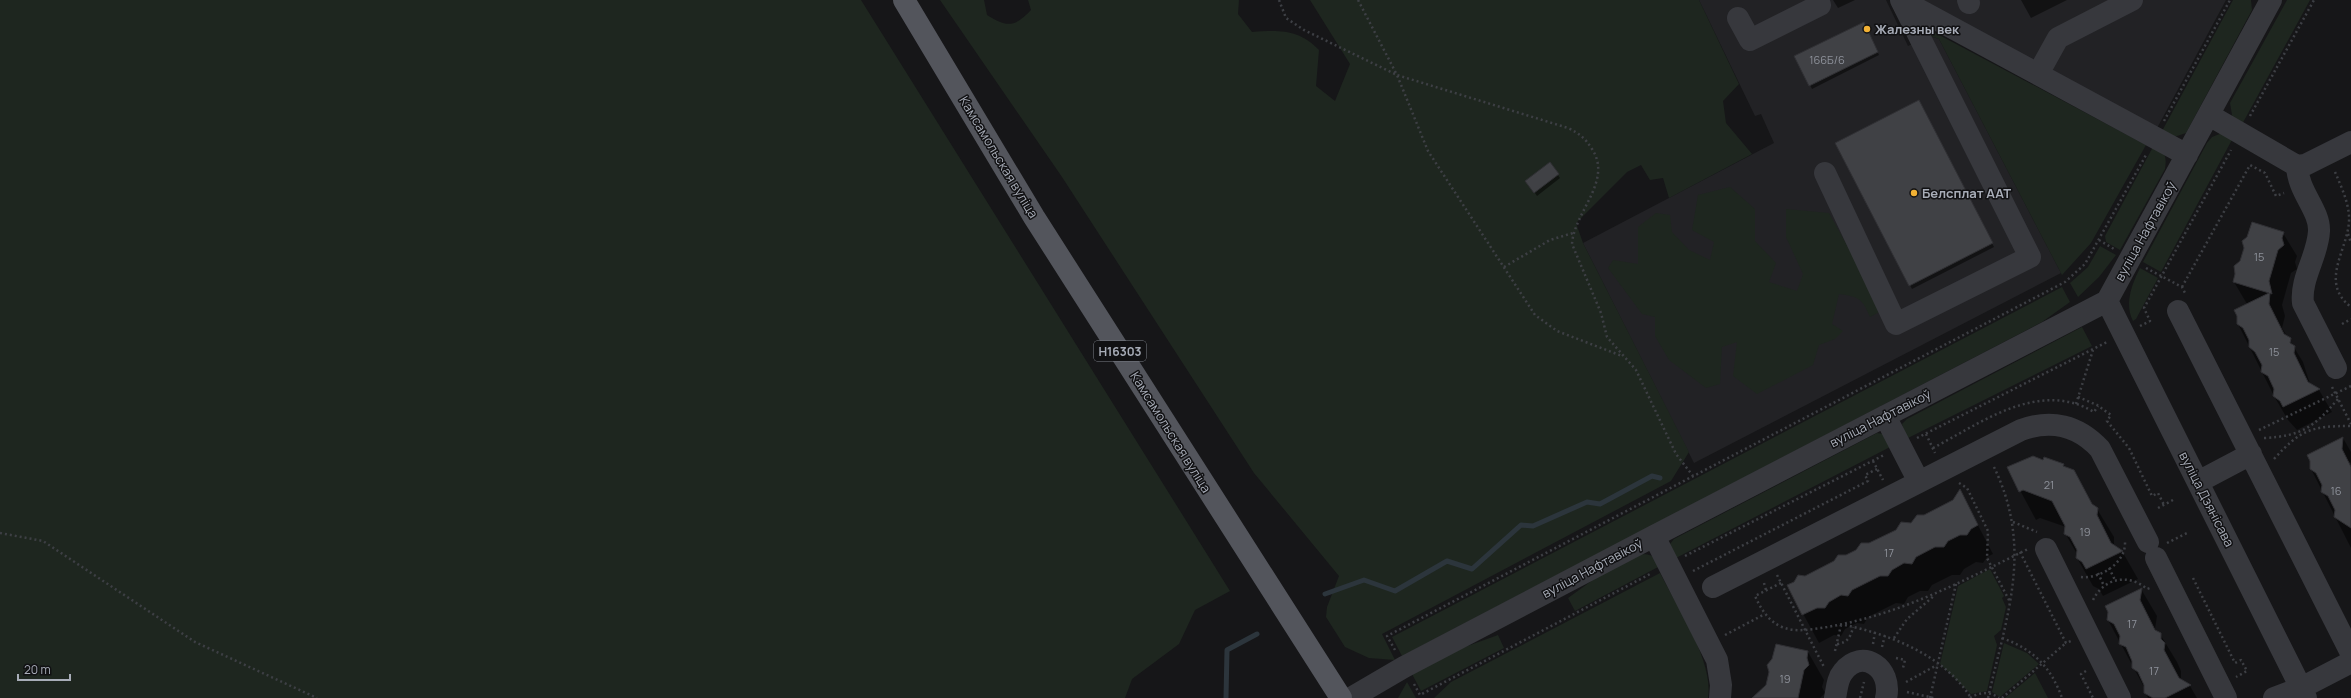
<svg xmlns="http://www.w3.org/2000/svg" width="2351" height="698" font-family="Manrope,sans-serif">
	<rect width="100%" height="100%" fill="#161618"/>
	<path fill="#222225" d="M1699,0h187l22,46 22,-10 9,3 122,234 -367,190 -111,-220 191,-100 -13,-29 -6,2z
		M1916,0h310l-70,130z"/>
	<path fill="#1e261f" d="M0,0h861l369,591 -35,19 -16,34 -47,35 -7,19h-1125z
		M940,0h44l3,15c20,13 28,12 44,-5l-3,-10h211l-1,14 14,18c27,-2 47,-3 67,18l-3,36 19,15 15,-37 -40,-64h389l40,84 -16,17 3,22 26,31 -83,44 -6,-20 -13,2 -9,-15 -14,7 -51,51 7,20 106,209 -18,29 -289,153 13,26 -26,-2 -24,-11 -19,-30 1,-10 12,-31 -85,-103 -192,-296z
		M2233,0h18l1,10 -66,123 -12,4 -13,-4z
		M2287,0h23l-70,128 -7,-7 -3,-18z
		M1926,28l220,117 -55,98 -29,32 -123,-236 -9,-3z
		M2222,133l12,3 -73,136 -18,-10 64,-119 5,-6z
		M2154,145c11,7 13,11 11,24l-45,81 -14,-8 -1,-6z
		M1730,187l25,22v32l21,22 -7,19 28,9 6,-17 -17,-37v-28l43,4 54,97 -13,7c-8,-19 -11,-20 -31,-23l-7,30 11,7 -8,8 -16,6 -6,20 -56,29 -24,-18 4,-34 -15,5 -2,37 -14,4 -37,-28 -14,-24v-19l-13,-3 -34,-46 5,-8 25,4v-37l18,-14 14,2 2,17 17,18 21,10 4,-18 -22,-12 6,-35z
		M2100,246l16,9 -17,22 -21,20 -8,-14 18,-16z
		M2140,268l18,10 -22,41 -3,2c-9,-17 -1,-37 7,-53z
		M2062,287l8,15 -28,20 -640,334 -10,-19z
		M2082,327l10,19 -186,93 -4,-15 5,-5z
		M1877,433l6,1 9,12 -218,113 -4,-15 4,-5z
		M1638,554c12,0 17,1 22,12l-85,45 -7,-13 36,-26z
		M1990,569l14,27 -2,2 4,9 -5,23 -7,6 3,9 -10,46 -16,3 -31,-30 18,-78z
		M1660,573c17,34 54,88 48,125h-274l17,-16z
		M1498,635l6,13 -83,43 -10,-19 40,-20z
		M2004,643l23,10 12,11 -39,33 -8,-5z
		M2035,673l13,25h-43z
		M1407,682l9,16h-18z"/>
	<path fill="#0007" d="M1833,0h22l-17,8z
		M2021,0h46l-36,18z
		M1866,27l13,28 -67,34 -2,-4z
		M1919,101l75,146 -82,42 -75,-145z
		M1550,164l10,14 -23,18 -8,-12z
		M2283,233l14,23 -2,6 2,7 -6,4 -9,32 3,11 -3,12 21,34 7,22 9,6 13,22 -35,18 -9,-10 -14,-24 -36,-72 9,-20 -13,-22z
		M2343,438l8,14v11l-3,-2 3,6v81l-40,-79z
		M2044,461l19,4 30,40 4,4 17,28v9l8,5 16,28 -35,17 -4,-7 -6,-3 -16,-28v-4l-12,-21 1,-6 -26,-9 -4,2 -28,-52z
		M1960,491l33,63 -6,3 -4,6 -7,-1 -12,7 -4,6h-8l-20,10 -4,6h-8l-12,6 -4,7 -8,-1 -28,14 -4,7 -7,-1 -12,6 -4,7 -7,-1 -15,8 -31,-57 166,-85z
		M2141,589l16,27 -2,13 5,5 17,28 4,9v10l9,5 7,12h-49l-3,-6v-3l-37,-69z
		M1808,652l16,28 -2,7 3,6 -5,5h-56z"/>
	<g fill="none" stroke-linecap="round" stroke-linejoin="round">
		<path stroke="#2c353c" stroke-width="5" d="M1325,594l39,-14 31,11 52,-30 25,8 49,-44 12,1 54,-24 13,2 52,-28 8,2
			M1226,698l1,-48 30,-16"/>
	</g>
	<path fill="#404145" stroke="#303034" d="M1864,22l14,30 -69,34 -15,-30z
		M1919,100l74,143 -84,43 -74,-143z
		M1550,162l9,12 -25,19 -9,-12z
		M2252,222l32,10 -2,6 2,7 -6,5 -9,31 3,13 -2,-1 -1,11 15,30 7,4 -1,5 5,3 -1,7 14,29 12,7 -37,18 -3,-6 -7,-5 1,-7 -6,-13 -7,-4 1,-7 -7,-13 -6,-5v-7l-6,-12 -6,-4v-8l-3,-6 35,-17 -36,-11 2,-8 -1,-8 6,-5 4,-13 -2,-7 5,-4z
		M2343,437l-1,12 9,18v61l-17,-11 1,-7 -7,-14 -7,-4 1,-7 -6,-12 -6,-4v-8l-3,-6z
		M2033,456l10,4 1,-3 20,7 -1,2 11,4 18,34 6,4 -1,7 14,28 12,8 -37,18 -4,-7 -6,-4 1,-8 -7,-13 -6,-3 1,-8 -13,-25 -29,-11 -4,2 -12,-25z
		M1960,489l18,36 -7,4 -4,6h-7l-12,6 -4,6h-9l-19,10 -4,7 -8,-1 -12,7 -4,6h-8l-28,14 -4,6 -7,-1 -12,7 -4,6h-8l-15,7 -15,-30 7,-3 4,-7 7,1 29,-15 4,-6h8l10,-5 5,-7h8l27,-13 5,-8 10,1 6,-8h7l29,-15z
		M2142,588l-2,12 15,30 6,3v6l4,4 -1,7 15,28 12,7 -26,13h-12l-9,-5v-8l-6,-13 -6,-4v-7l-6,-14 -7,-3 1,-8 -6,-12 -7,-4 1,-8 -3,-6z
		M1776,644l32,7 -1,7 2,7 -5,5 -6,28h-46l14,-13 3,-13 -2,-7 5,-6z"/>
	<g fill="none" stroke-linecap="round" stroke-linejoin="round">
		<path stroke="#3d3f44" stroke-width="2.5" stroke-dasharray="2 3" stroke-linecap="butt" d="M1279,0l7,18 18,12 93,45 31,76 107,164 22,16 65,25
			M1358,0l39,75 171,53c12,6 17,10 24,21 21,32 -18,63 -20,95l29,69 6,24 29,33 40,84 17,22
			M2250,116l64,-116
			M2164,121l66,-121
			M2335,172c6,14 13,29 14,44 2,31 -32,65 2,91
			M2348,234l3,9
			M2099,240l15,9
			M1504,267l46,-27 23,-7
			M2146,268l36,19 3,6
			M2182,287l68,-122 15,8 11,23 8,-3
			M2342,324l9,-5
			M2140,326l10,-5 -6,-13 87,-158
			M2332,387l19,37
			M2078,397l19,8 14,10 -4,6 22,27 23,48 6,-3 6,12
			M2076,404l17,-54
			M2259,430l92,-44
			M1926,434l9,19
			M1917,438l190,-96
			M2264,438c38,-2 50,-11 74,-39
			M1933,448c48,-25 106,-69 161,-36l4,-6
			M2274,459c27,-30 38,-33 77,-33
			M1873,461l10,19
			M1959,483l8,5 21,43 -1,27 23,44
			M2158,508l15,-8
			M2013,522l24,10
			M0,533l43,8 152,101 122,56
			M2167,543l22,-11
			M2020,552l46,91 5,-2
			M1685,556l199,-101
			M2109,568l6,12
			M1693,571l175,-90 -3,-6 12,-6
			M2098,573l6,13
			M1777,575l47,92
			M2081,577c19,2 45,-14 44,-35
			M2193,578l42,85 6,-3 6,11 -11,6
			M1764,583l2,7
			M1781,583l-26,13c6,13 13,25 27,31 15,6 30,2 45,0 72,-12 136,-46 201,-78
			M2093,600c11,-22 35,-27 54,-11l3,-1
			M1845,625c46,10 99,30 126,73
			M1725,635l40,-21
			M1894,638l13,-19 28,-24
			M2002,638c31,11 49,29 60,60
			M1837,644c11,-1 14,-8 16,-17
			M1873,644l2,-12
			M1882,647l3,-12
			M1395,650l-8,-14 678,-354 20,-18 61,-109
			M1835,651l6,-26
			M1896,658l9,2 -2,8
			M2086,671l-5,3 12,24
			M1906,682l31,-17
			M1414,684l6,11 232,-122
			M1907,692l27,6
			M1860,698l4,-16
			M1930,698l26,-114
			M1970,698c9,-6 20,-7 29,0
			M1988,698c19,-84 46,-150 5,-233
			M2002,698l64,-55"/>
		<path stroke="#37383d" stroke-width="22" d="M1901,0l286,155
			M1968,0l1,3
			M1738,18l12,22 70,-35 -3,-5
			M2038,74l20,-36 74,-38
			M2209,115l88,51 8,-1 46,-23
			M2297,166c1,26 23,44 22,65 -1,25 -19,47 -16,72l33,65
			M1825,173l71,151 134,-67 -129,-257
			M2107,301l199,397
			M2178,311l173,342
			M1885,416l34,66
			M2198,482l53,-28
			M1654,536l63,124 4,25 -1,13
			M2046,549l74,149
			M2156,558l70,140
			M1713,587l308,-157c30,-11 57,-5 79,19l48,93
			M1351,698l53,-31 250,-131 453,-235 164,-301
			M1835,698c2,-9 2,-19 8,-26 19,-25 50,-4 43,26
			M2274,698l27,-10 50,-26"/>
		<path stroke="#53555c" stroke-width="22" d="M904,0l130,217 307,481"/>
	</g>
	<g fill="#f2b134" stroke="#111113" stroke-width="1.5">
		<circle cx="1867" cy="29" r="4"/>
		<circle cx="1914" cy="193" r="4"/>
	</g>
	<g text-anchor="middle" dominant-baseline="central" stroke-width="3" stroke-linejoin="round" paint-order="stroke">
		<g font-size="11" fill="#8e929b">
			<text x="1827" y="59">166Б/6</text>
			<text x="2259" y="256">15</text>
			<text x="2274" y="351">15</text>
			<text x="2049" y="484">21</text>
			<text x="2336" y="490">16</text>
			<text x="2085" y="531">19</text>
			<text x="1889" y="552">17</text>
			<text x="2132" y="623">17</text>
			<text x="2154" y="670">17</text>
			<text x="1785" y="678">19</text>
		</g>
		<rect fill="#111113" stroke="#7b7e86" stroke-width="1" x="1094" y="341" width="52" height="20" rx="3"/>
		<g font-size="12" font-weight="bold" fill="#a8adb8">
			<text x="1120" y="351">Н16303</text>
		</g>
		<g font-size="13" font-weight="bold" fill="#a8adb8" stroke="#111113" text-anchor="start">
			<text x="1875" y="29">Жалезны век</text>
			<text x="1922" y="193">Белсплат ААТ</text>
		</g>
		<g font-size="13" fill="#a8adb8" stroke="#111113">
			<text transform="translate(999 157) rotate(59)">Камсамольская вуліца</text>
			<text transform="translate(2145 231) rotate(-61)">вуліца Нафтавікоў</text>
			<text transform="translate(1880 418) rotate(-27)">вуліца Нафтавікоў</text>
			<text transform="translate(1171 432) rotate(58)">Камсамольская вуліца</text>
			<text transform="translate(2207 499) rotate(63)">вуліца Дзянісава</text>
			<text transform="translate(1592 568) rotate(-28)">вуліца Нафтавікоў</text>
		</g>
	</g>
	<path d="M18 674v6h52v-6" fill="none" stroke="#a8adb8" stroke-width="2"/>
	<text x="24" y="674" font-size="12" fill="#a8adb8" stroke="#111113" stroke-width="3" paint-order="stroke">20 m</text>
</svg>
